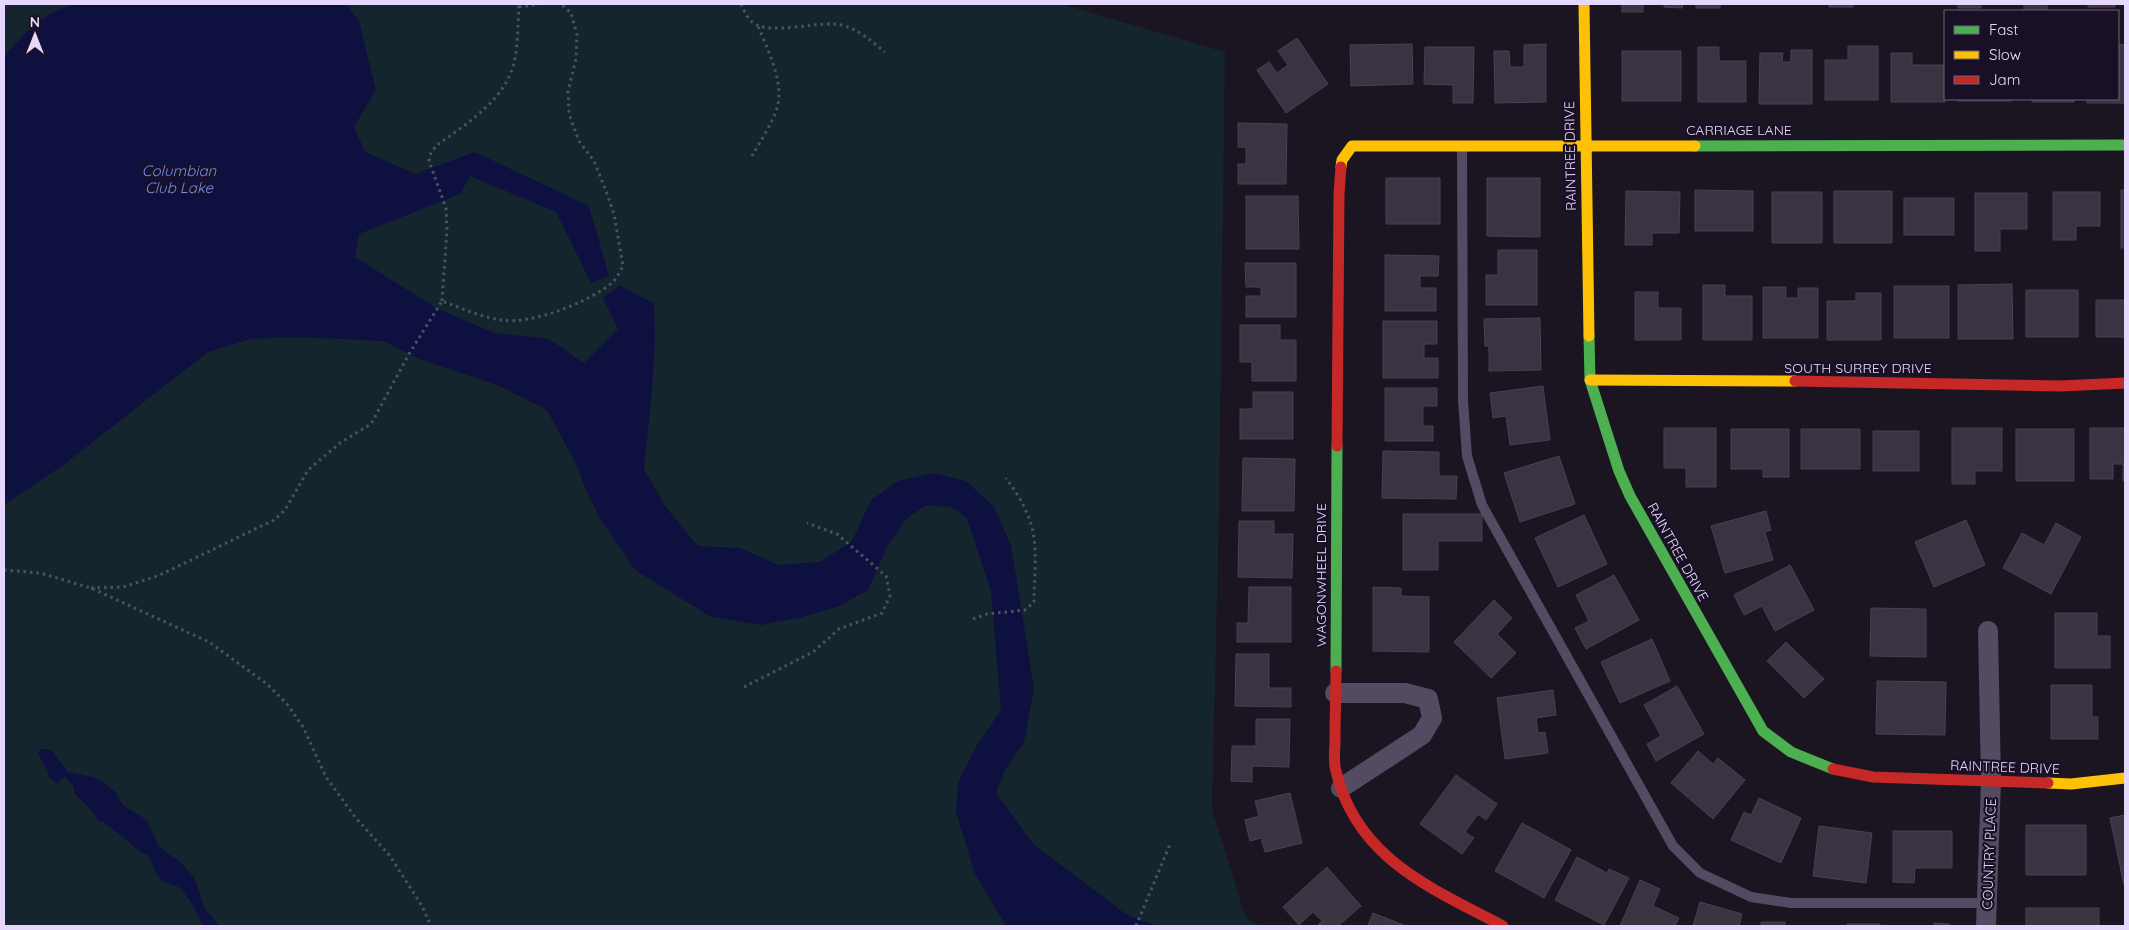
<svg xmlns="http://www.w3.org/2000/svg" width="2129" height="930" font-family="Quicksand,sans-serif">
	<rect width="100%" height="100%" fill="#1a1520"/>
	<path fill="#15252d" d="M4,4h1057l164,48 -6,457 -7,301 34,108 15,8h-1257z"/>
	<path fill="#0e113f" d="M78,4h268l13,17 17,69 -22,37 11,25 50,22 60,-22 114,54 20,70 -18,7 -35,-71 -86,-36 -10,18 -101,40 -4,23 83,52 56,24 55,6 35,24 34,-34 -15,-31 17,-13 34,19 1,35 -3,52 -8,78 21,37 33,40 42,2 38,17 42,-3 32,-21 19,-41 27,-19 35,-8 33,8 28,26 17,38 23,143 -10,55 -19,27 -9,23 37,51 94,71 30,11h-151l-31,-52 -19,-62 2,-30 19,-37 24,-35 -10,-119 -24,-73 -17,-11 -24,-2 -20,14 -18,26 -20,45 -29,16 -37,11 -41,8 -50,-8 -76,-47 -35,-52 -11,-21 -14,-35 -28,-52 -50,-25 -75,-25 -39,-19 -86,-4 -46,2 -43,13 -146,114 -58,39v-449c24,-25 38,-45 74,-52z
		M41,749h8l4,3 15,20 28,6 10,6 9,8 8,13 24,15 12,27 21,15 14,15 10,30 15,19h-17c-2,-9 -15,-34 -24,-39 -7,-3 -12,-3 -17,-8 -7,-6 -8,-16 -13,-24l-6,-2 -37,-30 -7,-2 -4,-8 -20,-20v-6l-8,-10 -5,2 -2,4 -5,-1 -6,-6 1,-3 -11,-19z"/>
	<path fill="#3a3342" stroke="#494054" d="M1622,4h21v8h-21z
		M1664,4h19l-1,4 -18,-1z
		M1696,4h24v4h-24z
		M1829,4h24v3h-24z
		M1958,4h23v4h-23z
		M2024,4h23v7h-23z
		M2088,4h27v3h-27z
		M1297,38l31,46 -42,29 -29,-43 12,-8 8,11 11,-8 -10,-14z
		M1412,44l1,40 -62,2 -1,-41z
		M1546,44v58l-51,1 -1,-52h15l1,16h14v-22z
		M2118,44l7,1v58h-38v-4h31z
		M1848,46h30v54h-53v-40h23z
		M1425,47h49l-1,56h-20v-18l-29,-1z
		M1698,47h21v14h27v41h-48z
		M1791,50h21v54h-53l1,-51h23l-1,9h9z
		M1622,51h59v50h-59z
		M1891,53h21v12h33v37h-54z
		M1958,99h53v2h-53z
		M2032,99h42v3h-42z
		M1238,123l49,1 -1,60h-48v-20h8v-17h-8z
		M1386,178h54v46h-54z
		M1487,178h53v59l-53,-1z
		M1695,190l58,1v40h-58z
		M2121,190h4v58h-4z
		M1626,191l54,1 -1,41h-27v12h-27z
		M1834,191h58v52h-58z
		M1772,192h50v51h-50z
		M2053,192h47v34h-24v14h-23z
		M1975,193h52v36h-27v22h-25z
		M1246,196h52l1,53h-53z
		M1904,198h50v37h-50z
		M1498,250h39v55h-51v-30h12z
		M1385,255l54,1 -1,20h-18v12h16v23h-51z
		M1245,263h51v54h-50v-21h15v-9h-15z
		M2012,284l1,55h-55v-54z
		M1703,285h22v11h27v44h-49z
		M1894,286h55v52h-55z
		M1763,287h23v11h12v-10h20v50h-55z
		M2026,290h52v47h-52z
		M1635,292h23v16h23v32h-46z
		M1856,293h25v47h-54v-39h29z
		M2096,300h29v37h-29z
		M1540,318l1,52 -52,1v-25h-4l-1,-27z
		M1383,321h54v23h-13v14h14v20h-55z
		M1240,325h40v15h16v41h-44v-19h-12z
		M1543,386l7,54 -40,5 -4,-29 -13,2 -3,-25z
		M1385,388h52v18h-14v20h10v15h-48z
		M1253,392h40v47h-53v-30h13z
		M1664,428h52v59h-30v-19h-22z
		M1952,428h50v43h-27v13h-23z
		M2090,428h35v53h-2v-17h-10v15h-23z
		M1731,429h58v48h-26v-8h-32z
		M1801,429h59v40h-59z
		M2016,429h58v52h-58z
		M1873,431h46v40h-46z
		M1383,451l56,1v24h18l-1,23 -74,-1z
		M1559,456l16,48 -55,18 -16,-49z
		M1243,458l52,1 -1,52h-52z
		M1766,511l5,19 -6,2 8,28 -48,13 -14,-47z
		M1403,514h79v27h-44v29h-35z
		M1584,515l23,49 -49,23 -23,-49z
		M1966,520l19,45 -51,22 -19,-45z
		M1239,521h35v13h19l-1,44 -54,-1z
		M2056,523l25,14 -30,57 -48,-26 19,-35 22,12z
		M1790,565l24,45 -39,21 -13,-25 -18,9 -10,-20z
		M1614,575l25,45 -53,29 -11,-21 14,-7 -13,-26z
		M1249,587h42v55h-54v-19h11z
		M1373,587l28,1v8l28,1v55l-56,-1z
		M1494,600l18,18 -15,16 19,19 -25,25 -37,-36z
		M1871,608l55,1v48l-56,-1z
		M2055,613h42v23h13v32h-55z
		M1652,639l18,42 -50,22 -19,-41z
		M1786,642l38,37 -20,19 -37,-37z
		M1236,654h33v34h22v19l-56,-1z
		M1877,681l69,1 -1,53 -69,-1z
		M2051,685h41v32h6v22h-47z
		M1677,686l27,48 -48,27 -9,-17 14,-8 -17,-31z
		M1553,690l3,25 -20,3 2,15 7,-1 3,21 -43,6 -8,-61z
		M1256,719h34l-1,48 -37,-1v16l-21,-1 1,-35h24z
		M1698,751l15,13 5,-6 27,22 -32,39 -42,-36z
		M1456,775l41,29 -11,16 -8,-6 -13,18 9,6 -12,16 -42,-30z
		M1290,793l12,50 -37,9 -4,-14 -11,3 -5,-21 14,-4 -4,-15z
		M1759,798l42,20 -20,45 -50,-23 13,-28 7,3z
		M2125,815v70h-1l-14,-67z
		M1522,823l49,27 -27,48 -49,-27z
		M2026,825h60v50h-60z
		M1819,826l53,7 -6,50 -53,-7z
		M1893,831h59v37h-37l-1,15 -21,-1z
		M1577,857l30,16 2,-4 20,9 -25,47 -49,-25z
		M1327,867l34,39 -23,20h-21l5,-5 -9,-9 -14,13 -16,-18z
		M1640,880l20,9 -7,17 26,12 -4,8h-55z
		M1700,902l42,12 -3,12h-46z
		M2026,908h73v18h-73z
		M1373,913l33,13h-38z
		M1761,922h24v4h-24z
		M1934,923l16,1v2h-16z
		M1847,924h33v2h-33z"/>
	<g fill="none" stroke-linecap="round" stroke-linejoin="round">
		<path stroke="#4d5262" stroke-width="3" stroke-dasharray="2.5 4" stroke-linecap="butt" d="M741,4c4,8 7,17 16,21 15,8 59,-2 77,-1 20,1 36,16 51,28
			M519,7l20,-3
			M752,156c8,-14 23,-37 26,-52 5,-25 -11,-55 -20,-78
			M442,301l5,-71 -1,-22 -17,-47 2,-8 5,-7c31,-23 72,-47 79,-88 3,-17 3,-37 4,-54
			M4,570l36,3 51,15 118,54 58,42 20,20 16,23 23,50 29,40 35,39 32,50 9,20
			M91,588l32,-1 37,-12 114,-55 11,-10 23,-40 32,-27 31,-19 38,-70 33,-53c19,7 39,16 59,19 30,5 89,-18 112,-38 4,-4 7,-11 10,-16l-9,-52 -8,-23 -12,-30 -15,-20 -10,-27 -1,-23 8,-32 1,-24 -6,-22 -10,-9
			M973,619l14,-5 38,-4 9,-8c0,-30 6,-63 -8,-91 -5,-12 -13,-23 -20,-33
			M744,687l69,-35 26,-23 43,-16 8,-17 -4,-20 -49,-42 -30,-11
			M1136,926l35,-84"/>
		<path stroke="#524b61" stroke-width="10" d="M1462,148l1,253 4,55 15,49 191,341 27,27 51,24 40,6h196"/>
		<path stroke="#524b61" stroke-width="20" d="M1335,693h70l23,6 4,19 -10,17 -81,53
			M1986,926l5,-145 -3,-150"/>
		<path stroke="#4caf50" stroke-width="11" d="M1695,146l430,-1
			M1589,336l1,44 29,91 11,25 133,235 28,21 42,17
			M1336,671l1,-225"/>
		<path stroke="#ffc107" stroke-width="11" d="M1584,4l5,332
			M1341,167l1,-7 10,-14h343
			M1590,380l205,1
			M2048,783l23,1 54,-6"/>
		<path stroke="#c62828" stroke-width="11" d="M1795,381l265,5 65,-3
			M1337,446l2,-253 2,-26
			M1336,671c0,23 -1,46 -1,69 0,10 -2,21 1,31 20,87 95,117 167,155
			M1833,769l40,8 175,6"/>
	</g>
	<g text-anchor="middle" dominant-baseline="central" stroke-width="4.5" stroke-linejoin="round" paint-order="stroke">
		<g font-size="14" fill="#e6d7fd" stroke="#1a1025">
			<text x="1739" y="130">CARRIAGE LANE</text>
			<text transform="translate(1570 156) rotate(-91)">RAINTREE DRIVE</text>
			<text x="1858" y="368">SOUTH SURREY DRIVE</text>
			<text transform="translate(1678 552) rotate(61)">RAINTREE DRIVE</text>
			<text transform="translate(1321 575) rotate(-90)">WAGONWHEEL DRIVE</text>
			<text transform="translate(2005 767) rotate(2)">RAINTREE DRIVE</text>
			<text transform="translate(1989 854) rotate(-88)">COUNTRY PLACE</text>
		</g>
		<g font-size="15" font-style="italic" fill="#6b8ef7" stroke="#1a1025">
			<text x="179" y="170">Columbian<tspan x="179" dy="17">Club Lake</tspan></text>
		</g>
	</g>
	<rect width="2129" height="930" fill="none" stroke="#e6d7fd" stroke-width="10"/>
	<rect x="1944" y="10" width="175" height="90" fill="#1a1025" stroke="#6c607b"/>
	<rect x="1954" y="26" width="25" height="8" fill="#4caf50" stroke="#6c607b"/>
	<text x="1989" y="35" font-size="15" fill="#e6d7fd">Fast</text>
	<rect x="1954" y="51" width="25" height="8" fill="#ffc107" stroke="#6c607b"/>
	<text x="1989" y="60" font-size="15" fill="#e6d7fd">Slow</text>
	<rect x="1954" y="76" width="25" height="8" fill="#c62828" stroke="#6c607b"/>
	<text x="1989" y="85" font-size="15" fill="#e6d7fd">Jam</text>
	<g transform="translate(35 35)" stroke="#1a1025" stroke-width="4" paint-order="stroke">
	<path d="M0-4L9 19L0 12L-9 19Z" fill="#e6d7fd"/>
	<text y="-8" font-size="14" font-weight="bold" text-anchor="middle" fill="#e6d7fd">N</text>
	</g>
</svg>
